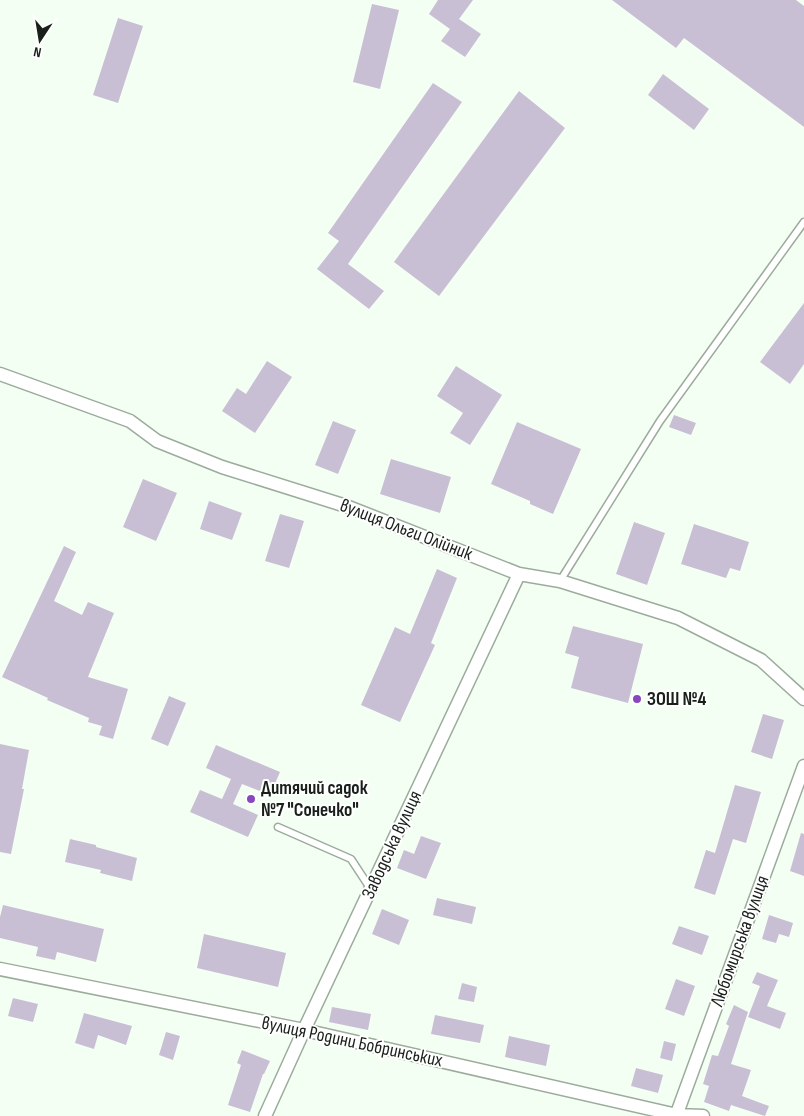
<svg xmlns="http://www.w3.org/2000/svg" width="804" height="1116" font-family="'Sofia Sans Condensed',sans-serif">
	<rect width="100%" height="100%" fill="#f4fff4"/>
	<path fill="#c9bfd4" d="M438,0h35l-14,19 22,15 -16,23 -24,-16 9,-12 -21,-15z
		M612,0h184l8,6v121l-120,-89 -8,10z
		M372,4l27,6 -19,79 -27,-7z
		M118,18l25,8 -25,77 -25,-8z
		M663,74l46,35 -15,21 -46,-35z
		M433,83l29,19 -114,162 36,27 -15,18 -52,-40 22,-28 -11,-8z
		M519,91l46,37 -126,168 -45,-34z
		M804,303v61l-14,20 -30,-22z
		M267,361l25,16 -37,56 -33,-22 15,-23 9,6z
		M456,366l46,29 -32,50 -20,-12 13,-20 -26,-17z
		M674,415l22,8 -5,12 -22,-8z
		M333,421l23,9 -18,44 -23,-9z
		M517,422l64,27 -28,65 -23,-10v-3l-39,-17z
		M391,459l60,18 -11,36 -60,-19z
		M143,479l34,14 -21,48 -33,-14z
		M209,501l33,12 -10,27 -32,-11z
		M280,514l24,7 -15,47 -24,-7z
		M634,522l31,11 -18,52 -31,-11z
		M694,524l55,18 -9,29 -10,-3 -4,10 -45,-14z
		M64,546l12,6 -22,49 28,14 6,-13 26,11 -26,64 40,12 -15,50 -14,-4 3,-9 -14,-4 1,-4 -42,-18 1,-2 -46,-21z
		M437,569l20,9 -26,65 4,2 -35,77 -39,-17 34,-78 15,7z
		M573,626l70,18 -15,59 -57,-15 8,-31 -14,-4z
		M169,696l17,7 -18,43 -17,-7z
		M763,714l21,6 -12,39 -21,-7z
		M0,744l29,6 -7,39h2l-13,65 -11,-2z
		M216,745l64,27 -10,23 -28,-11 -9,20 25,11 -10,22 -58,-25 10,-22 22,9 9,-20 -25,-11z
		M735,785l26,7 -15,51 -13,-4 -18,56 -21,-7 12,-38 9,3z
		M801,833l3,1v42l-14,-5z
		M421,836l20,7 -15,36 -29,-11 7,-18 10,4z
		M70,839l26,6v2l41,11 -5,23 -32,-8 1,-3 -36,-8z
		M437,898l39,9 -4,17 -39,-9z
		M3,905l101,24 -8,33 -39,-10 -2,8 -19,-4 2,-9 -38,-9v-21z
		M382,909l27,11 -10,25 -27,-11z
		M769,915l24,8 -4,14 -10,-3 -3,9 -14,-4z
		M679,926l30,10 -7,19 -30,-11z
		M204,934l82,19 -8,34 -81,-19z
		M757,972l21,8 -11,26 19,7 -6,16 -32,-12 12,-31 -8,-3z
		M676,979l19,7 -11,30 -19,-7z
		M462,983l15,4 -3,15 -16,-3z
		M13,998l25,6 -5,18 -25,-6z
		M734,1005l14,7 -17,52 20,6 -9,26 27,10 -4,10 -34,-11 -2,6 -25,-9 5,-16 -6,-2 9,-29 6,1 11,-30 -3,-2z
		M332,1007l39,7 -3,16 -39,-8z
		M84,1013l48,13 -6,19 -28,-10 -4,14 -19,-6z
		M435,1015l49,10 -4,18 -49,-9z
		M166,1032l14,4 -7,24 -14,-5z
		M509,1036l41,9 -4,21 -41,-9z
		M664,1041l12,3 -4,17 -12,-3z
		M242,1050l28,11 -6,13h-1l-13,38 -22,-7 13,-40 -4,-2z
		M636,1068l27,7 -5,18 -27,-7z"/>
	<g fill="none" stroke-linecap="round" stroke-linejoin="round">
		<g stroke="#9cac9c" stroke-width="9">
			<path id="service" d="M560,581l100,-160 144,-199
				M278,827l73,32 19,29"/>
		</g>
		<g stroke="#9cac9c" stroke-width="15">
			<path id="minor" d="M0,374l130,47 27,20 65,26 124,39 173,68 41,7 118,37 83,42 43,39
				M0,969l304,61 373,85 26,1
				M265,1116l39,-86 215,-456
				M676,1116l128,-350"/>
		</g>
		<use href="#service" stroke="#fff" stroke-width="6"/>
		<use href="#minor" stroke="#fff" stroke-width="12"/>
	</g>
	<g fill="#8847bc" stroke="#fff" stroke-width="2">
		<circle cx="637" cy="699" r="5"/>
		<circle cx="251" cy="799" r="5"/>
	</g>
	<g text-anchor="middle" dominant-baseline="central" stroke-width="4" stroke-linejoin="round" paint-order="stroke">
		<g font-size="19" fill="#19201a" stroke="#fff">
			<text transform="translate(406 530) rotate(21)">вулиця Ольги Олійник</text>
			<text transform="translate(392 845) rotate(-65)">Заводська вулиця</text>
			<text transform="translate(740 941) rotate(-70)">Любомирська вулиця</text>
			<text transform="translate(352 1042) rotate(12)">вулиця Родини Бобринських</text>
		</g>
		<g font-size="19" font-weight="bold" fill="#19201a" stroke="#fff" text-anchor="start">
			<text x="647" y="699">ЗОШ №4</text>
			<text x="261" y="788">Дитячий садок<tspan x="261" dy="22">№7 "Сонечко"</tspan></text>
		</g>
	</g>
	<g transform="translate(40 40) rotate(192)" stroke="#ffffff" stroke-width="4" paint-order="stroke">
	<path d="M0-4L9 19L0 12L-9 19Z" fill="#19201a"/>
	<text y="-8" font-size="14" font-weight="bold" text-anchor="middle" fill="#19201a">N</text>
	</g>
</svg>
